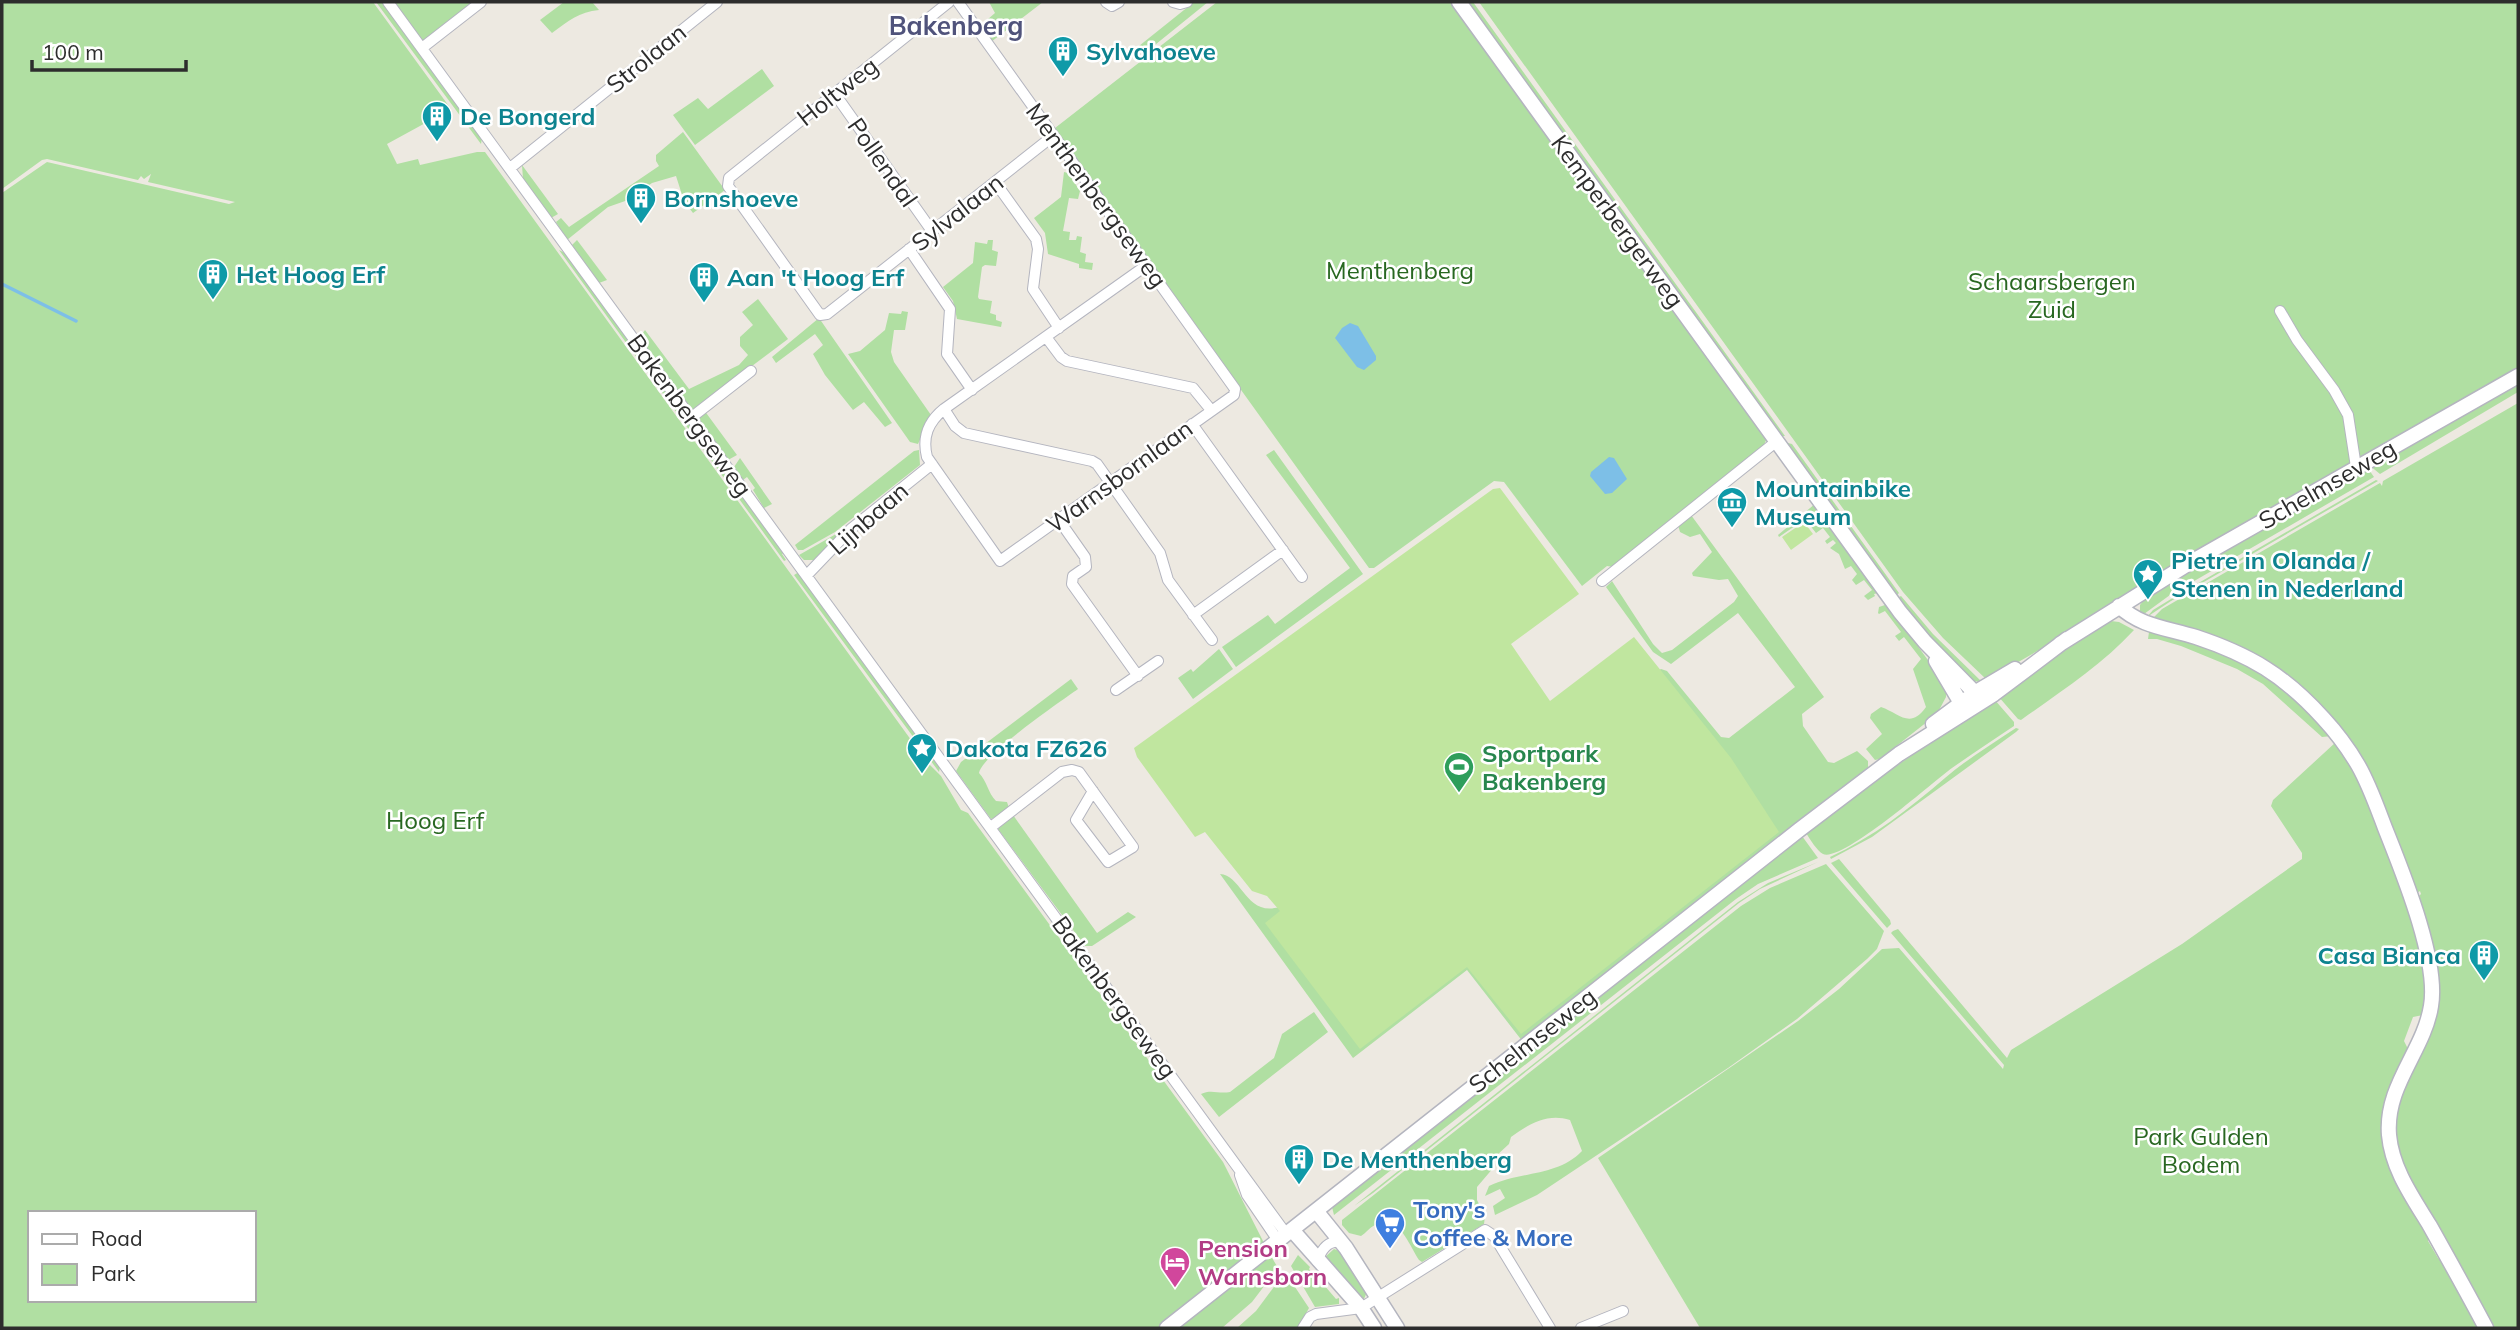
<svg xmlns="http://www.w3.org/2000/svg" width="2520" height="1330" font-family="Mulish,sans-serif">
	<rect width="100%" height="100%" fill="#ede9e1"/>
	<path fill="#b0dfa2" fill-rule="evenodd" d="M2,2h371l78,107 -64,35 10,20 21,-5 2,6 57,-13h8l442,610 14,14 20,34 7,3 255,349 42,83 -105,83h-1158v-1135l45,-31 182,42 6,-2 -87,-20 3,-8 -7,5 -3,-3 -3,4 -91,-21 -5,1 -40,29zM30,1213h224v87h-224z
		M376,2h7l99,136 -1,6z
		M392,2h82l-48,38 -5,1z
		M564,2h28l7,8c-20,2 -31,11 -47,23l-12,-13z
		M989,2h54l-52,40 -11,-16 15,-13z
		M1194,2h14l-63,51 -6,-7z
		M1217,2h236l314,436 -4,9 -150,120 -6,-1 -25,20 -78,-104 -10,-1 -120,87h-5l-314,-437v-3z
		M1465,2h8l312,434h-6z
		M1479,2h1039v368l-398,228 -74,48 -59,34 -44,-42 -40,-46z
		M762,69l12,17 -79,59 -22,-30 25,-17 10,11z
		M683,132l42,58 -32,23 -9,-12 -8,-25 -24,7 -24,17 -20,7 -41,33 -11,-18 5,-4 8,9 90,-61 -3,-5v-6z
		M522,165l36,49 -7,4 -28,-39z
		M1064,172l4,1 12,18 -2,8 -9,-1 -6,33 7,1 -1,8h7l1,-4 5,1 -2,15 6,2 -1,8 8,1 -1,7 -13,-2v-4l-31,-10 -3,-21 -11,-15 27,-21z
		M577,240l30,40 -8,3 -27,-38z
		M988,240h5l-1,10 6,2 -2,14 -11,-1 -3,2 -4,30 1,2 13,2 -2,12 6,2v5l6,2 -1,5 -44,-8 -4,-18 -10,-14 30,-24 2,-21 12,2z
		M559,250l8,4 217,299 -2,1 4,6 -2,1z
		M758,299l30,40 -96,72 -53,-73 6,-8 44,59 50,-24 9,-10 -8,-9v-9l13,-12 -11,-13z
		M902,311l6,1 -3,18h-11l-3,22 3,10 37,53 -13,29 -8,-2 -62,-88 12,-3 25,-21 4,-17 12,1z
		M819,318l73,105 -7,4 -21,-25 -11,8 -28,-35 -12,-21 10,-9 -8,-11 -39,29 -4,-6z
		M2518,382v10l-138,82 -11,-9z
		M2518,403v925h-25l-88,-156 -11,-40 3,-33 42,-98v-8l-22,-95 4,-4 -1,-3 -3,2 -43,-114 -2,1 -67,-88 -154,-72 11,-11 218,-126 2,3 1,-5z
		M704,410l33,45 -9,5 -31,-42z
		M1788,443l4,1 107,149 -3,3 -109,-149z
		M919,450l1,15 -85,67 -32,18h-5l-3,-5 119,-94z
		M1274,450l89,124 -127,93 -14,-20 46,-32 7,9 75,-56 -84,-113z
		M740,458l32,46 -8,4 -11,-18 2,-2 -8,-11 -4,3 -9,-13z
		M2367,467l7,10 -204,118 -26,19 -4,-1v-8l6,-8 68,-43z
		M2376,480l2,1 -207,120 -24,16 6,-7 18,-11z
		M1816,503l62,90 -4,1 1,2 -7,4 -4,-4 8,-6 -8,-10 -8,5 -4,-5 5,-6 -6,-8 -6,3 -6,-15 -9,-6 6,-5 -3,-3 -6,4 -2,-3 5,-4 -7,-9 -7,5 -11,-14 -26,18 -1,-2z
		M1691,515l133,182 -22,17 1,12 25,36 6,1 23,-12 11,10v7l-345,274 -56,-72 -114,88 -133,-184c22,1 26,43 59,33l382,-238 6,2 54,66 8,1 66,-51 -57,-74 -67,51 -18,-12 -47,-65 6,-6 41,63 9,9 10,-3 62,-48 4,-6 -10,-17 -9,1 -26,-4 -1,-3 20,-21 -12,-18 -10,3 -10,-5 -2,-7z
		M836,534l2,1 -23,25h-11l-5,-5z
		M799,572l141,195 -1,5 -145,-197z
		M1901,596l32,38 49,48 -10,-1 -50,-52 -25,-31z
		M1885,605l6,4 39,54 16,28v6l-9,17 -57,45 -5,1 -9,-11 16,-15 -12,-16 1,-4 10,-7c18,6 29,23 45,0l-13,-38 8,-10 -17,-22 -5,4 -4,-5 6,-4 -16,-21 -6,3 -1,-1 1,-6z
		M2111,621l8,1 15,8c-32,35 -74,62 -113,90l-3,-1 -20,-23 103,-70z
		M2149,632h9l66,20 56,30 52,54 -10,1 -59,-53 -26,-15 -56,-23 -24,-7h-9z
		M1219,649l14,20 -40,30 -15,-21 13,-9 2,3z
		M1071,679l7,10c-17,12 -97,67 -99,84 8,8 9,20 17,28l11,1 3,9 -19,8 -35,-48 5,-9z
		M1994,699l20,23v4c-21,14 -42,28 -62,42 -18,13 -110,95 -129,86 -6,-3 -13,-15 -17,-21l36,-30z
		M2016,728l3,1 -3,3 -144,105 -41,22 -1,-2c43,-20 79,-48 115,-79 22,-19 47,-34 71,-50z
		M2336,742l18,24 39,97 24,75 10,42 -4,35 -10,2 -9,24 4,8 -23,66 45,123 -2,3 10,17 7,6 27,54 4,1 5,9h-781l-102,-170 200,-137 41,-32 43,-40 17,-1 104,121 1,-4 -113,-132 2,-2 5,-2 109,129 4,-8 171,-106 120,-85v-6l-31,-47 2,-6z
		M1013,815l84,118 31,-21 8,5 -44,29h-7l-87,-117z
		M1802,836l16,22 -60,26 -22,15 -402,316 -2,-8z
		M1839,859l51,61 1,4 -4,4 -56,-65z
		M1818,862l-58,27 -21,14 -366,290 -19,13 384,-304 30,-19z
		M1826,864l58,67 -7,18 -10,10 -70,60 -69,49 -191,127 -42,20 -2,-9 12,-8 -5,-9 -15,7 4,-10c31,-15 68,-9 93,-35l-12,-31c-23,-7 -41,4 -59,17l-2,7 -13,12 -2,11 -17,20v13l8,16 -1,8 -62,38 -3,-2c-10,-15 -21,-48 -44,-35 -6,3 -9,8 -14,11l-12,-3 -7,-8v-5l399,-314 29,-18z
		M1314,1012l14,20 -109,85 -18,-23c10,-5 17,0 29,-2l44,-34 8,-24z
		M1334,1249l5,2 25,34 3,7 -3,7 -40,-41z
		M1298,1255l12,12 -1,2 12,17 3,-1 12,14 3,-1v6l-24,3 -24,-41z
		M1271,1256l7,12 -26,34 -30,26h-45z
		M1285,1272l24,36 -11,20h-61l19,-17z"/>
	<path fill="#c0e69f" d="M1500,488l79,106 -68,50 39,57 84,-64 97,121 48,74 -258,202 -54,-67 -107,82 -95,-126 15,-12 -13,-15 -15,-5 -47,-59 -10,5 -58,-80 -3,-9 359,-259z
		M1804,522l9,12 -22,16 -9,-13z"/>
	<path fill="#7dbfe7" d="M1350,323l8,3 18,30v4l-12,10 -7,-3 -22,-29 7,-10z
		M1609,457l5,1 13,21 -15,14 -7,1 -15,-18 1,-4z"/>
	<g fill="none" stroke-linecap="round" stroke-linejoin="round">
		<path stroke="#7dbfe7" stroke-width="3.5" d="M2,284l74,37"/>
		<g stroke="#b4b5bf" stroke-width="12">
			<path id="street" d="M388,2l899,1233
				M949,2l-220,176 -1,8 92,129 7,-1 226,-178
				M958,2l277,387 -1,6 -234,166 -73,-104c-5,-20 1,-35 17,-48l203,-144
				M1106,2l6,4 7,-4
				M1173,2l7,2 7,-2
				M422,48l59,-46
				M835,94l97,137
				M510,168l207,-166
				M995,182l41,57 2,10 -5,40 26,39
				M909,249l41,60 -3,45 25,36
				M2280,311l17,29 37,50 14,25 8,52
				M1046,337l15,20 6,4 126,27 18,22
				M944,409l11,17 9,7 128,28 5,3 63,89 8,27 44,60
				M692,417l59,-46
				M1192,424l110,153
				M1059,520l26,37 1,10 -13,9 -1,8 66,92
				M807,575l44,-46 81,-65
				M1602,581l175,-140
				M1193,615l90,-65
				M1116,690l42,-29
				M991,827l71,-55 10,-2 7,2 54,75 -25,15 -32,-42 17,-29
				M1240,1175l7,20 32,47
				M1317,1261c4,-10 10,-21 23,-19
				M1303,1328l7,-11 6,-3 45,-6 124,-78 9,6 56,92
				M1581,1328l42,-17"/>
		</g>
		<g stroke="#b4b5bf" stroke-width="17">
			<path id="secondary" d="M1459,2l441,610 25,30 58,59
				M2119,606c22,21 49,22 77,31 54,18 88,38 127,81 13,14 25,30 35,47 11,19 19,42 27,63 17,43 54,132 46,178 -7,45 -46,79 -42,129 3,34 24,63 41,91 19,34 38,68 56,102
				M2060,644l131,-82 327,-186
				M1936,661l29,49
				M1933,724l43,-32 39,-23
				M1317,1212l29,36 51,80
				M1293,1231l68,77 13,20
				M1167,1328l632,-498 100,-76 95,-60 73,-55"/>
		</g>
		<use href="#street" stroke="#fff" stroke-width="10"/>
		<use href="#secondary" stroke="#fff" stroke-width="14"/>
	</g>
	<defs>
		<g id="building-pin" transform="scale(1.575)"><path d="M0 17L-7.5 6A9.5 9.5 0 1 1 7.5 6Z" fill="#0f9aa8" stroke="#fff"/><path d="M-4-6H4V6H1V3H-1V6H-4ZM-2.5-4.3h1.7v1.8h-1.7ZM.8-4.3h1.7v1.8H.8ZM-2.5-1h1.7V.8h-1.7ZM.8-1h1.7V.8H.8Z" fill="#fff"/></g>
		<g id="museum-pin" transform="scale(1.575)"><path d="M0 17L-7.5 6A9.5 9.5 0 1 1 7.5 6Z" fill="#0f9aa8" stroke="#fff"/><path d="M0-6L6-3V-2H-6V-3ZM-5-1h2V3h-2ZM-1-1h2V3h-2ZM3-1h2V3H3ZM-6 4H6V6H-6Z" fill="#fff"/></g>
		<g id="sight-pin" transform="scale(1.575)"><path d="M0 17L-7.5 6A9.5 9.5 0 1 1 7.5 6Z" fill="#0f9aa8" stroke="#fff"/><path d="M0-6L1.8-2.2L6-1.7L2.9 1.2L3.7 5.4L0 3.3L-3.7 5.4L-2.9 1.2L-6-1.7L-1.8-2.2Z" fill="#fff"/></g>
		<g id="stadium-pin" transform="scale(1.575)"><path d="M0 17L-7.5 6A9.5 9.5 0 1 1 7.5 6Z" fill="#2e9e5b" stroke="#fff"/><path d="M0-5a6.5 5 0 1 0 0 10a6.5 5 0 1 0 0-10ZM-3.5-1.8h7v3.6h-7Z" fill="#fff"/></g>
		<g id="supermarket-pin" transform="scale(1.575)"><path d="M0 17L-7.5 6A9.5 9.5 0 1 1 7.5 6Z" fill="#3f7fe0" stroke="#fff"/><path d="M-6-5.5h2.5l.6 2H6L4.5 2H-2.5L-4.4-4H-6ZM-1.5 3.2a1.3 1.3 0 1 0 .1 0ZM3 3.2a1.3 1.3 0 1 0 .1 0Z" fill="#fff"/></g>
		<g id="hotel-pin" transform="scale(1.575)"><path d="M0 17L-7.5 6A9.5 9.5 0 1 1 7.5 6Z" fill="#d1479c" stroke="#fff"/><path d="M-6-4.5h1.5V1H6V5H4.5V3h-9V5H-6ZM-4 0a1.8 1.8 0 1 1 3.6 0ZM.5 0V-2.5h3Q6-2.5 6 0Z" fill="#fff"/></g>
	</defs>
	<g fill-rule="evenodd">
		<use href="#building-pin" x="1063" y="51"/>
		<use href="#building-pin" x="437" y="116"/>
		<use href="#building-pin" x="641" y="198"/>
		<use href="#building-pin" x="213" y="274"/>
		<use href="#building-pin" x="704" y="277"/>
		<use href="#museum-pin" x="1732" y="502"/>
		<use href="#sight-pin" x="2148" y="574"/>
		<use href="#sight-pin" x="922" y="748"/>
		<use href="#stadium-pin" x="1459" y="767"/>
		<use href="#building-pin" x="2484" y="955"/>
		<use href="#building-pin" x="1299" y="1159"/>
		<use href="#supermarket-pin" x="1390" y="1223"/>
		<use href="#hotel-pin" x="1175" y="1262"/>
	</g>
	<g text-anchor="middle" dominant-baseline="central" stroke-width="5" stroke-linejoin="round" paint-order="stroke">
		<g font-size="24" font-weight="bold" fill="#0d838f" stroke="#fff" text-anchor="start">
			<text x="1086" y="51">Sylvahoeve</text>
			<text x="460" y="116">De Bongerd</text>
			<text x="664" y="198">Bornshoeve</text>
			<text x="236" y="274">Het Hoog Erf</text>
			<text x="727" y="277">Aan 't Hoog Erf</text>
			<text x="1755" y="488">Mountainbike<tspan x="1755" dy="28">Museum</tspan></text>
			<text x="2171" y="560">Pietre in Olanda /<tspan x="2171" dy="28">Stenen in Nederland</tspan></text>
			<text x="945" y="748">Dakota FZ626</text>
			<text x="2461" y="955" text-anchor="end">Casa Bianca</text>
			<text x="1322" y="1159">De Menthenberg</text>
		</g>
		<g font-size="24" fill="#2d2d2d" stroke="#fff">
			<text transform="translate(646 58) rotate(-39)">Strolaan</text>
			<text transform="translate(837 91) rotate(-38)">Holtweg</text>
			<text transform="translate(883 162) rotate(55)">Pollendal</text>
			<text transform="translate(1097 195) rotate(54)">Menthenbergseweg</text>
			<text transform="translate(957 212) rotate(-38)">Sylvalaan</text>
			<text transform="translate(1618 221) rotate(54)">Kemperbergerweg</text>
			<text transform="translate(690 415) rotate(54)">Bakenbergseweg</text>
			<text transform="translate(1119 476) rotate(-36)">Warnsbornlaan</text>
			<text transform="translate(2327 484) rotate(-30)">Schelmseweg</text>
			<text transform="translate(868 518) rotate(-41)">Lijnbaan</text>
			<text transform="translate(1115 997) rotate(54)">Bakenbergseweg</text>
			<text transform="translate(1532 1040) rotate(-38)">Schelmseweg</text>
		</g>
		<g font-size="24" fill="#286721" stroke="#fff">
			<text x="1400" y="270">Menthenberg</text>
			<text x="2052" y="281">Schaarsbergen<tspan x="2052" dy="28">Zuid</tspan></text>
			<text x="435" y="820">Hoog Erf</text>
			<text x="2201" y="1136">Park Gulden<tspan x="2201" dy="28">Bodem</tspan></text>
		</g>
		<g font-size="24" font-weight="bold" fill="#27864d" stroke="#fff" text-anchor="start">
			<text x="1482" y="753">Sportpark<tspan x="1482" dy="28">Bakenberg</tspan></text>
		</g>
		<g font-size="24" font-weight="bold" fill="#366cbe" stroke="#fff" text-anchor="start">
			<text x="1413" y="1209">Tony's<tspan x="1413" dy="28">Coffee &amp; More</tspan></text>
		</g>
		<g font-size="24" font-weight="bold" fill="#b23c85" stroke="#fff" text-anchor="start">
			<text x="1198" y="1248">Pension<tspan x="1198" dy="28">Warnsborn</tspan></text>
		</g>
		<g font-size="26" font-weight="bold" fill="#50537b" stroke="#fff">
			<text x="956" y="25">Bakenberg</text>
		</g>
	</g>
	<rect width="2520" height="1330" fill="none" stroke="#2d2d2d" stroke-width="7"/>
	<rect x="28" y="1211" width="228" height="91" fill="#ffffff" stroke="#ababab" stroke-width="2"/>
	<rect x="42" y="1234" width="35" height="10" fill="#ffffff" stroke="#ababab" stroke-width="2"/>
	<text x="91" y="1246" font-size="21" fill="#2d2d2d">Road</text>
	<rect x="42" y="1264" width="35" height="21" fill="#b0dfa2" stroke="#ababab" stroke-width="2"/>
	<text x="91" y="1281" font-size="21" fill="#2d2d2d">Park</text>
	<path d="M32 60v10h154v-10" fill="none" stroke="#2d2d2d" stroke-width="3.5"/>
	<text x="42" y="60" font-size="21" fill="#2d2d2d" stroke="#ffffff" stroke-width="5" paint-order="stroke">100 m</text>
</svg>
